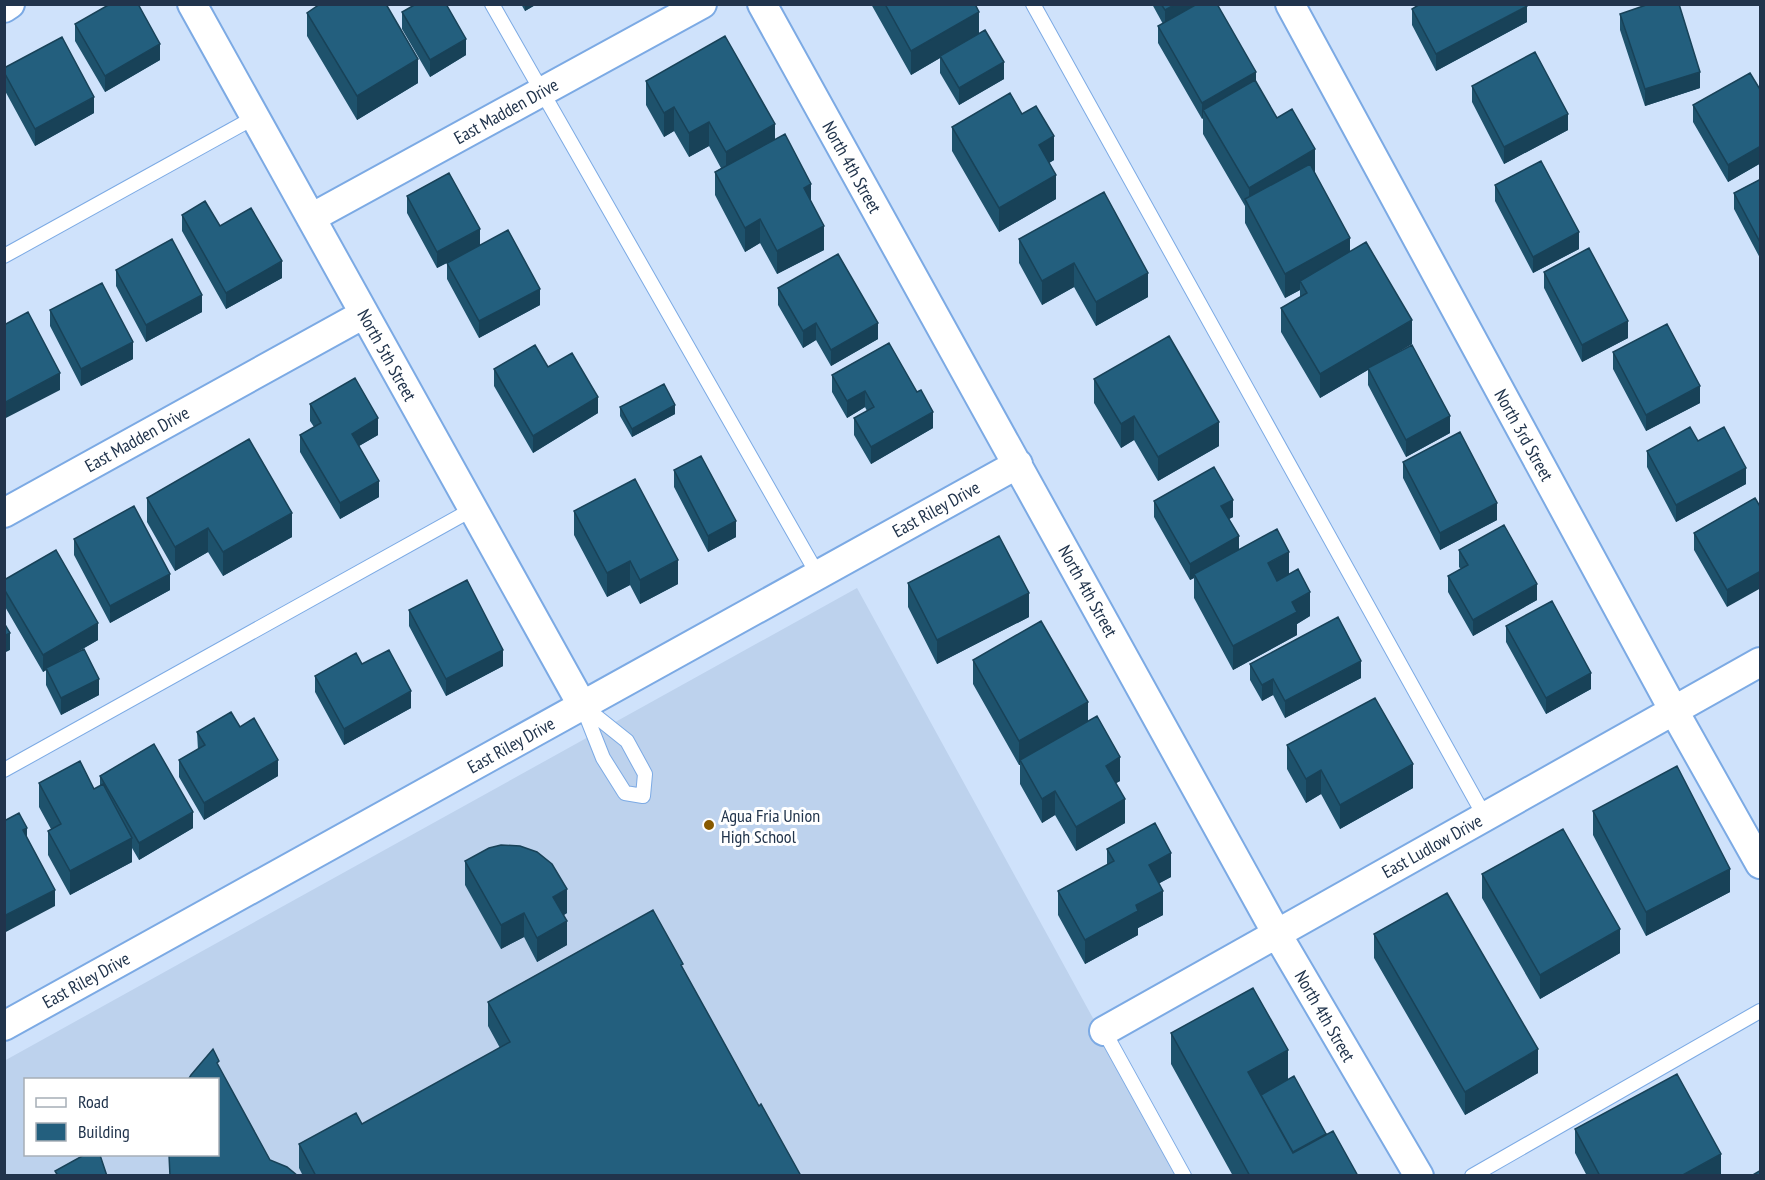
<svg xmlns="http://www.w3.org/2000/svg" width="1765" height="1180" font-family="'PT Sans Narrow',sans-serif">
	<rect width="100%" height="100%" fill="#cfe2fb"/>
	<path fill="#bdd2ed" fill-rule="evenodd" d="M857,588l322,587h-1174l-1,-114zM26,1080h192v74h-192z"/>
	<g fill="none" stroke-linecap="round" stroke-linejoin="round">
		<g stroke="#7caae4" stroke-width="16">
			<path id="lane" d="M492,4l326,571
				M1033,4l452,813
				M4,256l251,-139
				M582,705l45,36 18,33 -2,22 -18,-3 -22,-35z
				M4,770l469,-261
				M1104,1031l80,145
				M1472,1176l288,-165"/>
		</g>
		<g stroke="#7caae4" stroke-width="32">
			<path id="street" d="M192,4l390,701
				M762,4l515,930 142,242
				M1290,4l384,707 86,153
				M4,8l6,-4
				M311,218l391,-214
				M4,513l360,-199
				M4,1026l1014,-562
				M1104,1031l656,-369"/>
		</g>
		<use href="#lane" stroke="#fff" stroke-width="14"/>
		<use href="#street" stroke="#fff" stroke-width="28"/>
	</g>
	<path fill="#1e526c" d="M521,4h16l-12,7z
		M871,4h104l4,29 25,46 -45,26 -19,-32v-15l-29,17z
		M1152,4h65l39,78 21,36 38,55 35,78 62,93 -15,8 53,81 -44,24 -38,-72v-15l-48,28 -39,-66v-24l19,-11v-7l-15,8 -40,-75v-17l-42,-72v-16l-1,1 -44,-76v-17l5,-2z
		M1412,9l115,13 -91,49 -24,-46z
		M402,12l64,43 -36,22 -28,-48z
		M307,13l111,70 -61,37 -50,-84z
		M1620,14l80,74 -55,18 -25,-76z
		M75,24l85,36 -55,32 -30,-51z
		M4,68l90,45 -59,33 -31,-57z
		M646,81l129,58 36,63 13,48 -47,24 -17,-31 -15,9 -30,-57v-23l6,-4 -12,-22 -20,11 -15,-26 -10,6 -18,-32z
		M1472,86l96,44 -64,34 -32,-62z
		M1761,91v72l-33,19 -35,-60v-17z
		M1022,114l32,46 -5,3 7,36 -57,33 -47,-81v-24z
		M1761,179v81l-27,-51v-16z
		M1495,185l84,64 -46,24 -38,-72z
		M407,196l73,49 60,60 -61,33 -32,-59v-16l-10,5 -30,-55z
		M182,215l38,11 62,52 -56,31 -44,-78z
		M1019,239l129,58 -52,29 -22,-39 -32,18 -23,-42z
		M116,270l86,42 -56,30 -30,-56z
		M1544,272l84,66 -46,24 -38,-74z
		M778,288l100,51 -47,27 -15,-26 -13,8 -25,-43z
		M50,310l83,49 -52,27 -31,-60z
		M889,343l44,85 -62,36 -17,-29v-17l13,-7 -2,-4 -18,11 -15,-26v-17z
		M1613,352l87,51 -54,28 -33,-62z
		M548,367l50,46 -65,40 -39,-67v-17z
		M1094,379l125,67 -61,35 -24,-41 -13,8 -27,-45z
		M310,404l68,31 -19,11 20,51 -39,22 -40,-67v-17l14,-8 -4,-6z
		M620,407l55,7 -43,23 -12,-21z
		M1698,441l48,43 -70,38 -29,-55v-16z
		M1403,462l94,58 -57,30 -37,-72z
		M674,470l62,67 -28,15 -34,-65z
		M147,498l145,39 -69,39 -15,-24 -33,19 -28,-49z
		M1755,498l-28,109 -33,-57v-17z
		M1154,501l79,16 -4,2 10,31 50,24 21,42 -13,8v11l-64,35 -39,-72v-20l-4,2 -36,-63z
		M574,511l104,73 -38,20 -10,-19 -23,12 -33,-62z
		M74,539l96,51 -60,33 -36,-68z
		M1459,550l78,50 -64,36 -25,-44v-16l13,-7 -2,-2z
		M4,580l94,60 -21,12 22,43 -38,20 -15,-30v-15l-3,2 -39,-67z
		M908,583l121,34 -92,47 -29,-57z
		M409,610l94,56 -57,30 -37,-70z
		M1506,626l85,63 -45,25 -40,-72z
		M973,660l115,61 32,60 -4,2 9,40 -49,28 -21,-36 -13,8 -22,-39v-19h-1l-46,-81z
		M362,664l49,44 -67,37 -29,-53v-16z
		M1250,664l111,14 -76,40 -12,-23 -11,6 -12,-21z
		M197,732l81,44 -74,44 -25,-43v-17l19,-10z
		M1287,745l126,43 -73,41 -19,-35 -15,9 -19,-34z
		M100,776l93,52 -54,32 -7,-12v14l-62,33 -22,-40v-24l3,-2 -12,-22v-24l55,6 6,-3z
		M1593,811l137,81 -84,44 -53,-101z
		M1107,849l64,28 -12,6 4,32 -25,13v7l-53,29 -27,-49v-24l49,-26z
		M465,861l102,52 -3,2 3,30 -30,17 -13,-25 -23,12 -36,-64z
		M1482,874l138,79 -80,46 -58,-101z
		M1374,934l164,139 -73,42 -91,-157z
		M683,969l76,137 42,70h-498l-4,-8v-24l63,-20 138,-76 -12,-22v-24z
		M1171,1033l117,46 38,55 32,42h-125l-62,-112z
		M1575,1129l146,47h-134l-12,-23z"/>
	<path fill="#184258" d="M525,4h12l-12,7z
		M1176,4h30l-41,23v-17z
		M1527,6v16l-91,49v-17z
		M979,12v24l-39,20v2l-29,17v-24z
		M466,39v16l-36,22v-17z
		M160,44v16l-55,32v-16z
		M418,59v24l-61,37v-24z
		M1004,62v17l-45,26v-17z
		M1256,72v16l-53,22v8l-1,1v-16z
		M1700,72v16l-55,18v-17z
		M94,97v16l-59,33v-17z
		M674,107v24l-10,6v-24z
		M1568,114v16l-64,34v-17z
		M709,122v24l-20,11v-24z
		M775,124v24l-49,28v-24z
		M1054,136v24l-15,9v-24z
		M1761,146v17l-33,19v-17z
		M1315,149v24l-64,37 -2,-4v-18z
		M1056,175v24l-57,33v-24z
		M811,184v24l-7,-20z
		M760,219v24l-15,9v-24z
		M824,226v24l-47,24v-23z
		M480,229v16l-43,23v-16z
		M1579,232v17l-46,24v-16z
		M1350,238v24l-50,19v9l-15,8v-24z
		M282,261v17l-56,31v-16z
		M1074,263v24l-32,18v-24z
		M1148,273v24l-52,29v-24z
		M540,289v16l-61,33v-17z
		M202,295v17l-56,30v-17z
		M1412,320v24l-92,54v-24z
		M1628,321v17l-46,24v-17z
		M816,323v17l-13,8v-17z
		M878,323v16l-47,27v-16z
		M133,342v17l-52,27v-17z
		M60,373v17l-56,29v-16z
		M1700,386v17l-54,28v-16z
		M865,391v16l-18,11v-17z
		M598,397v16l-65,40v-17z
		M675,405v9l-43,23v-8z
		M933,412v16l-62,36v-17z
		M1134,416v24l-13,8v-24z
		M1450,416v17l-44,24v-17z
		M378,418v17l-26,15v-16z
		M1219,422v24l-61,35v-24z
		M1746,468v16l-70,38v-17z
		M379,481v16l-39,22v-16z
		M1233,500v17l-12,6v-17z
		M1497,503v17l-57,30v-17z
		M292,513v24l-69,39v-24z
		M736,521v16l-28,15v-16z
		M208,528v24l-33,19v-24z
		M1239,536v17l-45,21v4l-4,2v-16z
		M1289,552v24l-21,11v-24z
		M678,560v24l-38,20v-24z
		M630,561v24l-23,12v-24z
		M1761,571v17l-34,19v-17z
		M170,574v16l-60,33v-17z
		M1537,584v16l-64,36v-16z
		M1310,592v24l-13,8v11l-64,35v-24l59,-44z
		M1029,593v24l-92,47v-24z
		M98,623v17l-55,32v-17z
		M10,633v17l-6,3v-17z
		M503,650v16l-57,30v-17z
		M1361,661v17l-76,40v-17z
		M1591,673v16l-45,25v-16z
		M99,679v16l-38,20v-17z
		M1273,679v16l-11,6v-16z
		M411,691v17l-67,37v-16z
		M1088,702v24l-68,34v5h-1v-24z
		M1120,757v24l-14,8v-23z
		M278,760v16l-74,44v-17z
		M1413,764v24l-73,41v-24z
		M1321,770v24l-15,9v-24z
		M1055,791v24l-13,8v-24z
		M1125,799v24l-49,28v-24z
		M193,812v16l-54,32v-17z
		M27,828v16l-4,-14z
		M132,838v24l-62,33v-24z
		M1171,853v24l-22,12v-24z
		M1730,869v23l-84,44v-24z
		M567,889v24l-14,8v-24z
		M55,890v16l-51,27v-17z
		M1163,891v24l-25,13v7l-53,29v-24l51,-35z
		M524,913v24l-23,12v-24z
		M567,921v24l-30,17v-24z
		M1620,929v24l-80,46v-24z
		M1538,1049v24l-73,42v-23z
		M1288,1050v30l-40,23v-31z
		M1721,1154v22h-40z"/>
	<path fill="#235f7e" stroke="#184258" stroke-width="1.5" d="M110,4h28l22,40 -55,32 -30,-52z
		M320,4h66l32,55 -61,37 -50,-83z
		M416,4h30l20,35 -36,21 -28,-48z
		M885,4h90l4,8 -68,39z
		M1161,4h15l-11,6z
		M1197,4h20l39,68 -54,31 -44,-77z
		M1420,4h107v2l-91,48 -24,-45z
		M1649,4h30l21,68 -55,17 -25,-75z
		M985,30l19,32 -45,26 -19,-32z
		M725,36l50,88 -49,28 -17,-30 -20,11 -15,-26 -10,6 -18,-32z
		M62,37l32,60 -59,32 -31,-57v-4z
		M1535,52l33,62 -64,33 -32,-61z
		M1750,73l11,18v55l-33,19 -35,-60z
		M1255,80l22,38 15,-9 23,40 -66,39 -46,-78z
		M1010,93l12,21 14,-8 18,30 -15,9 17,30 -57,33 -47,-81z
		M785,134l26,50 -7,4 20,38 -47,25 -17,-32 -15,9 -30,-56z
		M1541,161l38,71 -46,25 -38,-72z
		M1310,164l40,74 -65,36 -40,-75z
		M449,173l31,56 -43,23 -30,-56z
		M1761,179v65l-27,-51z
		M1104,192l44,81 -52,29 -22,-39 -32,18 -23,-42z
		M205,201l15,25 31,-18 31,53 -56,32 -44,-78z
		M508,230l32,59 -61,32 -32,-58z
		M172,239l30,56 -56,30 -30,-55z
		M1366,242l46,78 -92,54 -39,-66 26,-15 -7,-12z
		M1589,248l39,73 -46,24 -38,-73z
		M838,254l40,69 -47,27 -15,-27 -13,8 -25,-43z
		M102,283l31,59 -52,27 -31,-59z
		M28,312l32,61 -56,30v-78z
		M1667,324l33,62 -54,29 -33,-63z
		M1169,336l50,86 -61,35 -24,-41 -13,8 -27,-45z
		M889,343l28,49 4,-2 12,22 -62,35 -17,-29 20,-11 -9,-16 -18,10 -15,-26z
		M535,345l13,22 24,-14 26,44 -65,39 -39,-67z
		M1412,345l38,71 -44,24 -38,-72z
		M355,378l23,40 -26,16 27,47 -39,22 -40,-68 21,-12 -11,-19z
		M664,384l11,21 -43,24 -12,-22z
		M1690,427l8,14 26,-14 22,41 -70,37 -29,-54z
		M1460,432l37,71 -57,30 -37,-71z
		M249,439l43,74 -69,39 -15,-24 -33,19 -28,-49z
		M701,456l35,65 -28,15 -34,-66z
		M1214,467l19,33 -12,6 18,30 -49,28 -36,-63z
		M635,479l43,81 -38,20 -10,-19 -23,12 -33,-62z
		M1755,498l6,10v63l-34,19 -33,-57z
		M134,506l36,68 -60,32 -36,-67z
		M1504,525l33,59 -64,36 -25,-44 20,-11 -9,-15z
		M1277,529l12,23 -21,11 9,18 21,-12 12,23 -18,10 5,10 -64,34 -39,-72z
		M999,536l30,57 -92,47 -29,-57z
		M56,550l42,73 -55,32 -39,-66v-9z
		M467,580l36,70 -57,29 -37,-69z
		M1552,601l39,72 -45,25 -40,-72z
		M1338,617l23,44 -76,40 -12,-22 -11,6 -12,-21z
		M1041,621l47,81 -69,39 -46,-81z
		M4,623l6,10 -6,3z
		M84,649l15,30 -38,19 -15,-30z
		M389,650l22,41 -67,38 -29,-53 41,-23 6,11z
		M1375,698l38,66 -73,41 -19,-35 -15,9 -19,-34z
		M231,712l9,15 14,-9 24,42 -74,43 -25,-43 26,-15 -8,-13z
		M1097,716l23,41 -14,9 19,33 -49,28 -21,-36 -13,8 -22,-39z
		M154,744l39,68 -54,31 -39,-67z
		M80,761l14,28 9,-5 29,54 -62,33 -22,-40 13,-7 -22,-41z
		M1677,766l53,103 -84,43 -53,-101z
		M19,813l8,15 -4,2 32,60 -51,26v-95z
		M1155,823l16,30 -22,12 14,26 -27,14 2,6 -53,29 -27,-49 56,-30 -7,-12z
		M1563,829l57,100 -80,46 -58,-101z
		M501,845l19,1 17,6 15,12 15,25 -14,8 14,24 -30,17 -13,-25 -23,12 -36,-64 24,-13z
		M1447,893l91,156 -73,43 -91,-158z
		M653,910l30,54 -2,1 78,141 2,-2 40,72h-485l-17,-32 57,-31 6,11 148,-82 -22,-40z
		M1253,988l35,62 -40,22 45,81 40,-22 25,45h-108l-79,-143z
		M213,1049l6,12 -2,2 53,97 17,7 11,9h-128l-1,-21h49v-75h-30l3,-5z
		M1677,1074l44,80 -40,22h-81l-25,-47z
		M1294,1076l32,58 -33,18 -32,-57z
		M84,1155h16l7,21h-49l-3,-5z
		M1761,1170v6h-10z"/>
	<circle fill="#885a00" stroke="#fff" stroke-width="2" cx="709" cy="825" r="6"/>
	<g text-anchor="middle" dominant-baseline="central" stroke-width="6" stroke-linejoin="round" paint-order="stroke">
		<g font-size="18" fill="#21344c" stroke="#fff">
			<text transform="translate(506 111) rotate(-29)">East Madden Drive</text>
			<text transform="translate(852 167) rotate(61)">North 4th Street</text>
			<text transform="translate(387 355) rotate(61)">North 5th Street</text>
			<text transform="translate(1524 435) rotate(61)">North 3rd Street</text>
			<text transform="translate(137 439) rotate(-29)">East Madden Drive</text>
			<text transform="translate(936 509) rotate(-29)">East Riley Drive</text>
			<text transform="translate(1088 591) rotate(61)">North 4th Street</text>
			<text transform="translate(511 745) rotate(-29)">East Riley Drive</text>
			<text transform="translate(1432 846) rotate(-29)">East Ludlow Drive</text>
			<text transform="translate(86 980) rotate(-29)">East Riley Drive</text>
			<text transform="translate(1325 1016) rotate(60)">North 4th Street</text>
		</g>
		<g font-size="18" fill="#21344c" stroke="#fff" text-anchor="start">
			<text x="721" y="815">Agua Fria Union<tspan x="721" dy="21">High School</tspan></text>
		</g>
	</g>
	<rect width="1765" height="1180" fill="none" stroke="#21344c" stroke-width="12"/>
	<rect x="24" y="1078" width="195" height="78" fill="#ffffff" stroke="#a6aeb7" stroke-width="1.5"/>
	<rect x="36" y="1098" width="30" height="9" fill="#ffffff" stroke="#a6aeb7" stroke-width="1.5"/>
	<text x="78" y="1108" font-size="18" fill="#21344c">Road</text>
	<rect x="36" y="1123" width="30" height="18" fill="#235f7e" stroke="#a6aeb7" stroke-width="1.5"/>
	<text x="78" y="1138" font-size="18" fill="#21344c">Building</text>
</svg>
